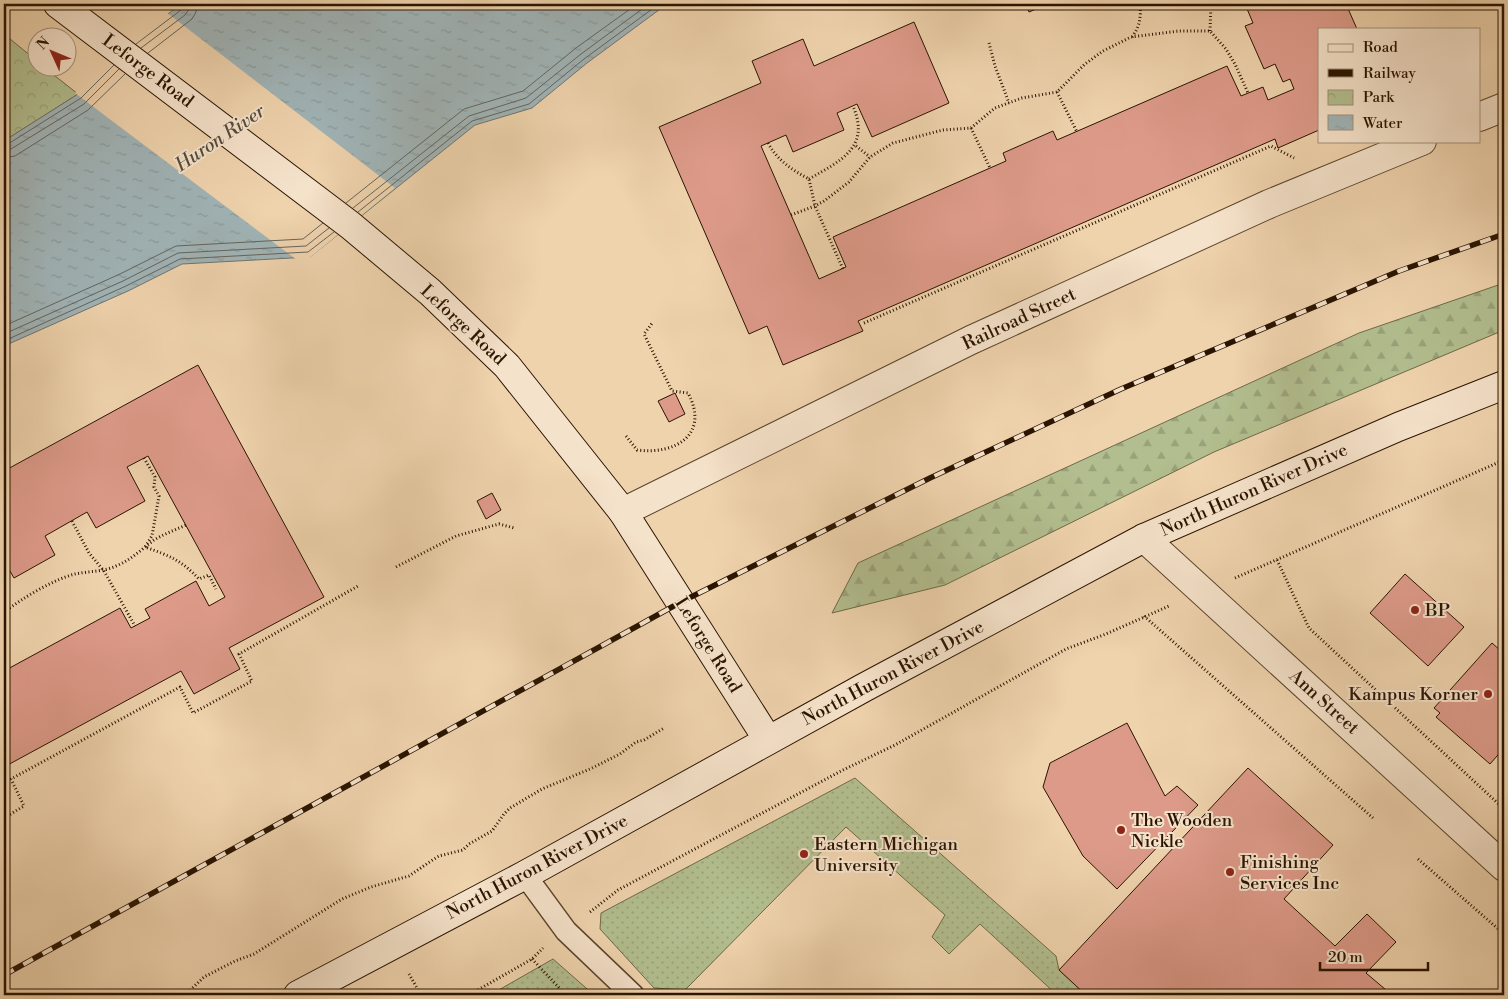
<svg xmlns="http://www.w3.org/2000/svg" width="1508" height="999" font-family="'Libre Bodoni',serif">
	<defs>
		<pattern id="grass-dots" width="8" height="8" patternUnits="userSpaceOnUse" patternTransform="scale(1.25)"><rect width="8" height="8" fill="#b2be8f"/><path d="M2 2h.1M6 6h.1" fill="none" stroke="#99a27a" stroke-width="1.8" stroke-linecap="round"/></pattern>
		<pattern id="forest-firs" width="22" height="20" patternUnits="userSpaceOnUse" patternTransform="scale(1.25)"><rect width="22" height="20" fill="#b2be8f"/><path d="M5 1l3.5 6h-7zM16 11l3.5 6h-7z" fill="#99a27a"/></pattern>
		<pattern id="park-crowns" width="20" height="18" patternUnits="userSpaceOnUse" patternTransform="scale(1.25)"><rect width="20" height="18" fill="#b2be8f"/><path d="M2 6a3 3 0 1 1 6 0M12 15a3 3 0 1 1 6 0" fill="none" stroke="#99a27a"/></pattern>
		<pattern id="water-ripples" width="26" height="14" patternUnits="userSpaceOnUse" patternTransform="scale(1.25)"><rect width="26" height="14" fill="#a0b4b7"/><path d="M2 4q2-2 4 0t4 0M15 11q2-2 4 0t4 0" fill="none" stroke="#8a9a9c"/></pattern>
	</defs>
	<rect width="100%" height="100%" fill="#efd3ad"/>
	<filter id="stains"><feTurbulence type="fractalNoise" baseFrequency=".004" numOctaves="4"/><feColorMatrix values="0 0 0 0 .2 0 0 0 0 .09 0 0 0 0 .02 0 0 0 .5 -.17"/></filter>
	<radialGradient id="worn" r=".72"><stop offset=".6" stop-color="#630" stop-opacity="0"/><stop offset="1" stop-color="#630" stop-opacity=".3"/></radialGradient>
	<path fill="url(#grass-dots)" stroke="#6e6948" d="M855,778l201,178 3,14 27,25h-29l-77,-71 -31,30 -17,-17 13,-22 -99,-88 -161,163 -31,-2 -54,-59 1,-16z
		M553,959l41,36h-104z"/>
	<path fill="url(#forest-firs)" stroke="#6e6948" d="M1504,283v47l-290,122 -269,133 -113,28 26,-50 501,-230z"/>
	<path fill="url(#park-crowns)" stroke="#6e6948" d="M4,34l33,27 1,7h7l33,26 -74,47z"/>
	<path fill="url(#water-ripples)" stroke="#71746e" d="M181,4h486l-80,59 -55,45 -57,17 -165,132 -128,7 -54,27 -124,55v-205l74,-47 48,-48z"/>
	<path fill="#efd3ad" d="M166,12l229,176 -88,72h-10l-222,-167 49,-49z"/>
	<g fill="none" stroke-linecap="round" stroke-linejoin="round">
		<path stroke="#65645c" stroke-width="1" d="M136,44l45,-34 2,-6
			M141,48l44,-33 4,-6 1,-5
			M148,53l44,-34 4,-7 1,-8
			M4,144h4l73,-46 33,-33
			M4,151l7,-2 73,-45 35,-35
			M4,158l11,-2 73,-46 37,-36
			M346,203l118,-94 59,-18 53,-43 61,-44
			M353,208l116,-92 57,-18 55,-44 68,-50
			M358,212l114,-91 57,-17 55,-45 75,-55
			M4,326l116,-52 56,-28 127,-7 20,-16
			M4,334l119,-53 55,-28 128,-7 23,-18
			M4,341l122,-55 54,-27 128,-7 26,-20"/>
	</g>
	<path fill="#dd9a89" stroke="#2a1400" d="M1026,4h22l-19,8z
		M1245,4h101l11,25h-38v101l-41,18 -3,-9 -417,182 5,10 -80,34 -16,-39 -18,8 -90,-207 102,-44 -9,-22 51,-22 11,27 100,-44 35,81 -77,34 -15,-33 -20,9 7,17 -51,22 -7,-17 -25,11 58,133 27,-12 -13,-30 173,-76 -3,-8 50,-22 4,9 170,-74 14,30 22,-9 5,13 26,-11 -4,-10 -7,3 -8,-18 -11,5 -19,-43 8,-3z
		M198,365l126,232 -95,51 11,21 -46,25 -13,-23 -177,96v-96l116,-63 11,20 19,-10 -5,-9 51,-28 13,25 16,-9 -77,-141 -21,11 18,34 -49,27 -9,-16 -42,24 10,19 -41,23 -10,-17v-90z
		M675,393l10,21 -16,8 -11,-21z
		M492,493l9,17 -15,9 -9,-18z
		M1405,574l59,53 -36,39 -58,-53z
		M1492,643l9,8 3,-4v101l-14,16 -54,-47 4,-4 -6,-5z
		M1127,723l38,73 12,-10 21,19 -81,84 -34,-33 -40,-69 7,-24z
		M1248,768l85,77 -49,54 51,47 32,-32 29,28 -30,31 26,22h-306l-27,-25z"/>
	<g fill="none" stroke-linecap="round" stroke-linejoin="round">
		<g stroke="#5b442b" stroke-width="24">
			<path id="service" d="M525,875l41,56 67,64"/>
		</g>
		<g stroke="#5b442b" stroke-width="30">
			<path id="minor" d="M1479,117l25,-10
				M623,512l348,-172 298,-136 153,-63
				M1144,538l360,329"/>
		</g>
		<g stroke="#2a1400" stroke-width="30">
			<path id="secondary" d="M58,4l292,221 80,67 77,74 116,146 145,228
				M298,995l227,-120 340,-188 279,-149 254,-111 106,-42"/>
		</g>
		<path stroke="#2a1400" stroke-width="3" stroke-dasharray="1 2.5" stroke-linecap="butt" d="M1210,31l1,-27
			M1132,37c8,-11 9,-20 8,-33
			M989,43l6,23 14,37
			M1057,92l20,40
			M971,128l19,40
			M768,143c9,17 24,27 41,36l6,27 28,63
			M856,146l14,11
			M809,179c31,-18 62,-31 44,-73
			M791,215l24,-9 9,-5 25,-19 21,-25 23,-14 50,-13 28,-2 24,-20 27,-10 35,-6 28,-28 18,-13 28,-14 48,-6h31l16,18 9,15 13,29
			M864,323l407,-177 23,12
			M626,436l11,14c39,5 73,-16 51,-57l-16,-2 -28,-57 9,-12
			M144,458l11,19 -1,10 5,9 -7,40 -7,11c25,9 36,13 54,32l10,-4 7,14
			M72,521l17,32 15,18 31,55
			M1277,560l32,68 195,181
			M396,567l60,-31 43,-12 15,4
			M1235,578l269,-118
			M4,612c19,-14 48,-32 71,-38 14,-3 28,-2 41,-8 15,-6 26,-17 38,-26 10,-6 21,-10 32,-15
			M1144,616l229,202
			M4,818l20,-12 -13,-27 169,-92 13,26 59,-32 -13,-27 119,-68
			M1418,859l86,75
			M590,912l28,-22 225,-120 52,-25 171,-96 40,-15 63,-28
			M532,959l34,36
			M409,974l12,21
			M185,995l19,-18 31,-16 19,-7 88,-55 29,-12 38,-11 19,-13 11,-7 24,-6 6,-6 23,-13 12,-17 6,-6 32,-19 48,-20 30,-15 16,-12 8,-2 20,-12
			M469,995l63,-36 11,-11"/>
		<use href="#service" stroke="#f5e2ca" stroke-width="21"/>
		<use href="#minor" stroke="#f5e2ca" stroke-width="28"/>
		<use href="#secondary" stroke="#f5e2ca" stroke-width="28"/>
		<g stroke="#2a1400" stroke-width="5.5">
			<path id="rail" d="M4,975l677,-373 249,-124 191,-89 278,-118 105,-37"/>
		</g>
		<use href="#rail" stroke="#f5e2ca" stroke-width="4" stroke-dasharray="11" stroke-linecap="butt"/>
	</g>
	<g fill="#8f2418" stroke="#f5e2ca" stroke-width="2">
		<circle cx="1415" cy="610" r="5"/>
		<circle cx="1488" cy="694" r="5"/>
		<circle cx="1121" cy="830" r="5"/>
		<circle cx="804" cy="854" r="5"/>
		<circle cx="1230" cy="872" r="5"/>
	</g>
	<g text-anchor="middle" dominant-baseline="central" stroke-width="4" stroke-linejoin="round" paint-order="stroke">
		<g font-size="18" fill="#2a1400" stroke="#f5e2ca">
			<text transform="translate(148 71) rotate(37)">Leforge Road</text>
			<text transform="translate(1019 319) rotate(-25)">Railroad Street</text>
			<text transform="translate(463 325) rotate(43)">Leforge Road</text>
			<text transform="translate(1254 490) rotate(-24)">North Huron River Drive</text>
			<text transform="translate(708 645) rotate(58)">Leforge Road</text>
			<text transform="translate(893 673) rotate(-28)">North Huron River Drive</text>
			<text transform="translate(1324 702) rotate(42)">Ann Street</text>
			<text transform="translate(537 867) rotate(-28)">North Huron River Drive</text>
		</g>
		<g font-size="18" fill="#2a1400" stroke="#f5e2ca" text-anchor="start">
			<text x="1425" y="610">BP</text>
			<text x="1478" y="694" text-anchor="end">Kampus Korner</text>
			<text x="1131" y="820">The Wooden<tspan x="1131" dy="21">Nickle</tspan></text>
			<text x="814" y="844">Eastern Michigan<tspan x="814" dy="21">University</tspan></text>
			<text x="1240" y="862">Finishing<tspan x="1240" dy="21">Services Inc</tspan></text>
		</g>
		<g font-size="19" font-style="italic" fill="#534c40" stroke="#f5e2ca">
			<text transform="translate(220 138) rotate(-34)">Huron River</text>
		</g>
	</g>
	<rect width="1508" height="999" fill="none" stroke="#efd3ad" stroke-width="20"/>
	<rect x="5" y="5" width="1498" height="989" fill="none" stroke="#2a1400" stroke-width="2.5"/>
	<rect x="10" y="10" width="1488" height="979" fill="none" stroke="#2a1400"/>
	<rect x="1318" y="28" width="162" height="115" fill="#f5e2ca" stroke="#a49079"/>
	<rect x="1328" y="44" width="25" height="8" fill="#f5e2ca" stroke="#a49079"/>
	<text x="1363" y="52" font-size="15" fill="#2a1400">Road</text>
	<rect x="1328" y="69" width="25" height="8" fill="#2a1400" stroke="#a49079"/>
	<text x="1363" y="78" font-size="15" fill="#2a1400">Railway</text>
	<rect x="1328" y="90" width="25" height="15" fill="url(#park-crowns)" stroke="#a49079"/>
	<text x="1363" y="102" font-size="15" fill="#2a1400">Park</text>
	<rect x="1328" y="115" width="25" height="15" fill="url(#water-ripples)" stroke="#a49079"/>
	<text x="1363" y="128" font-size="15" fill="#2a1400">Water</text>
	<g transform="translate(52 52) rotate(314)"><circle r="24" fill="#f5e2ca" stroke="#a49079"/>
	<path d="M0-4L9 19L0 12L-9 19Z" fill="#8f2418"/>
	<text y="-8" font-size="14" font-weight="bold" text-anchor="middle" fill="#2a1400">N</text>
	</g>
	<path d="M1320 962v8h108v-8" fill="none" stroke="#2a1400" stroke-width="2.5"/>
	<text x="1328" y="962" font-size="15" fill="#2a1400" stroke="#f5e2ca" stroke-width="4" paint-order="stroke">20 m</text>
	<rect width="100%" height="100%" filter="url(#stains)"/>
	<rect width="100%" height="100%" fill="url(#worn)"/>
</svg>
